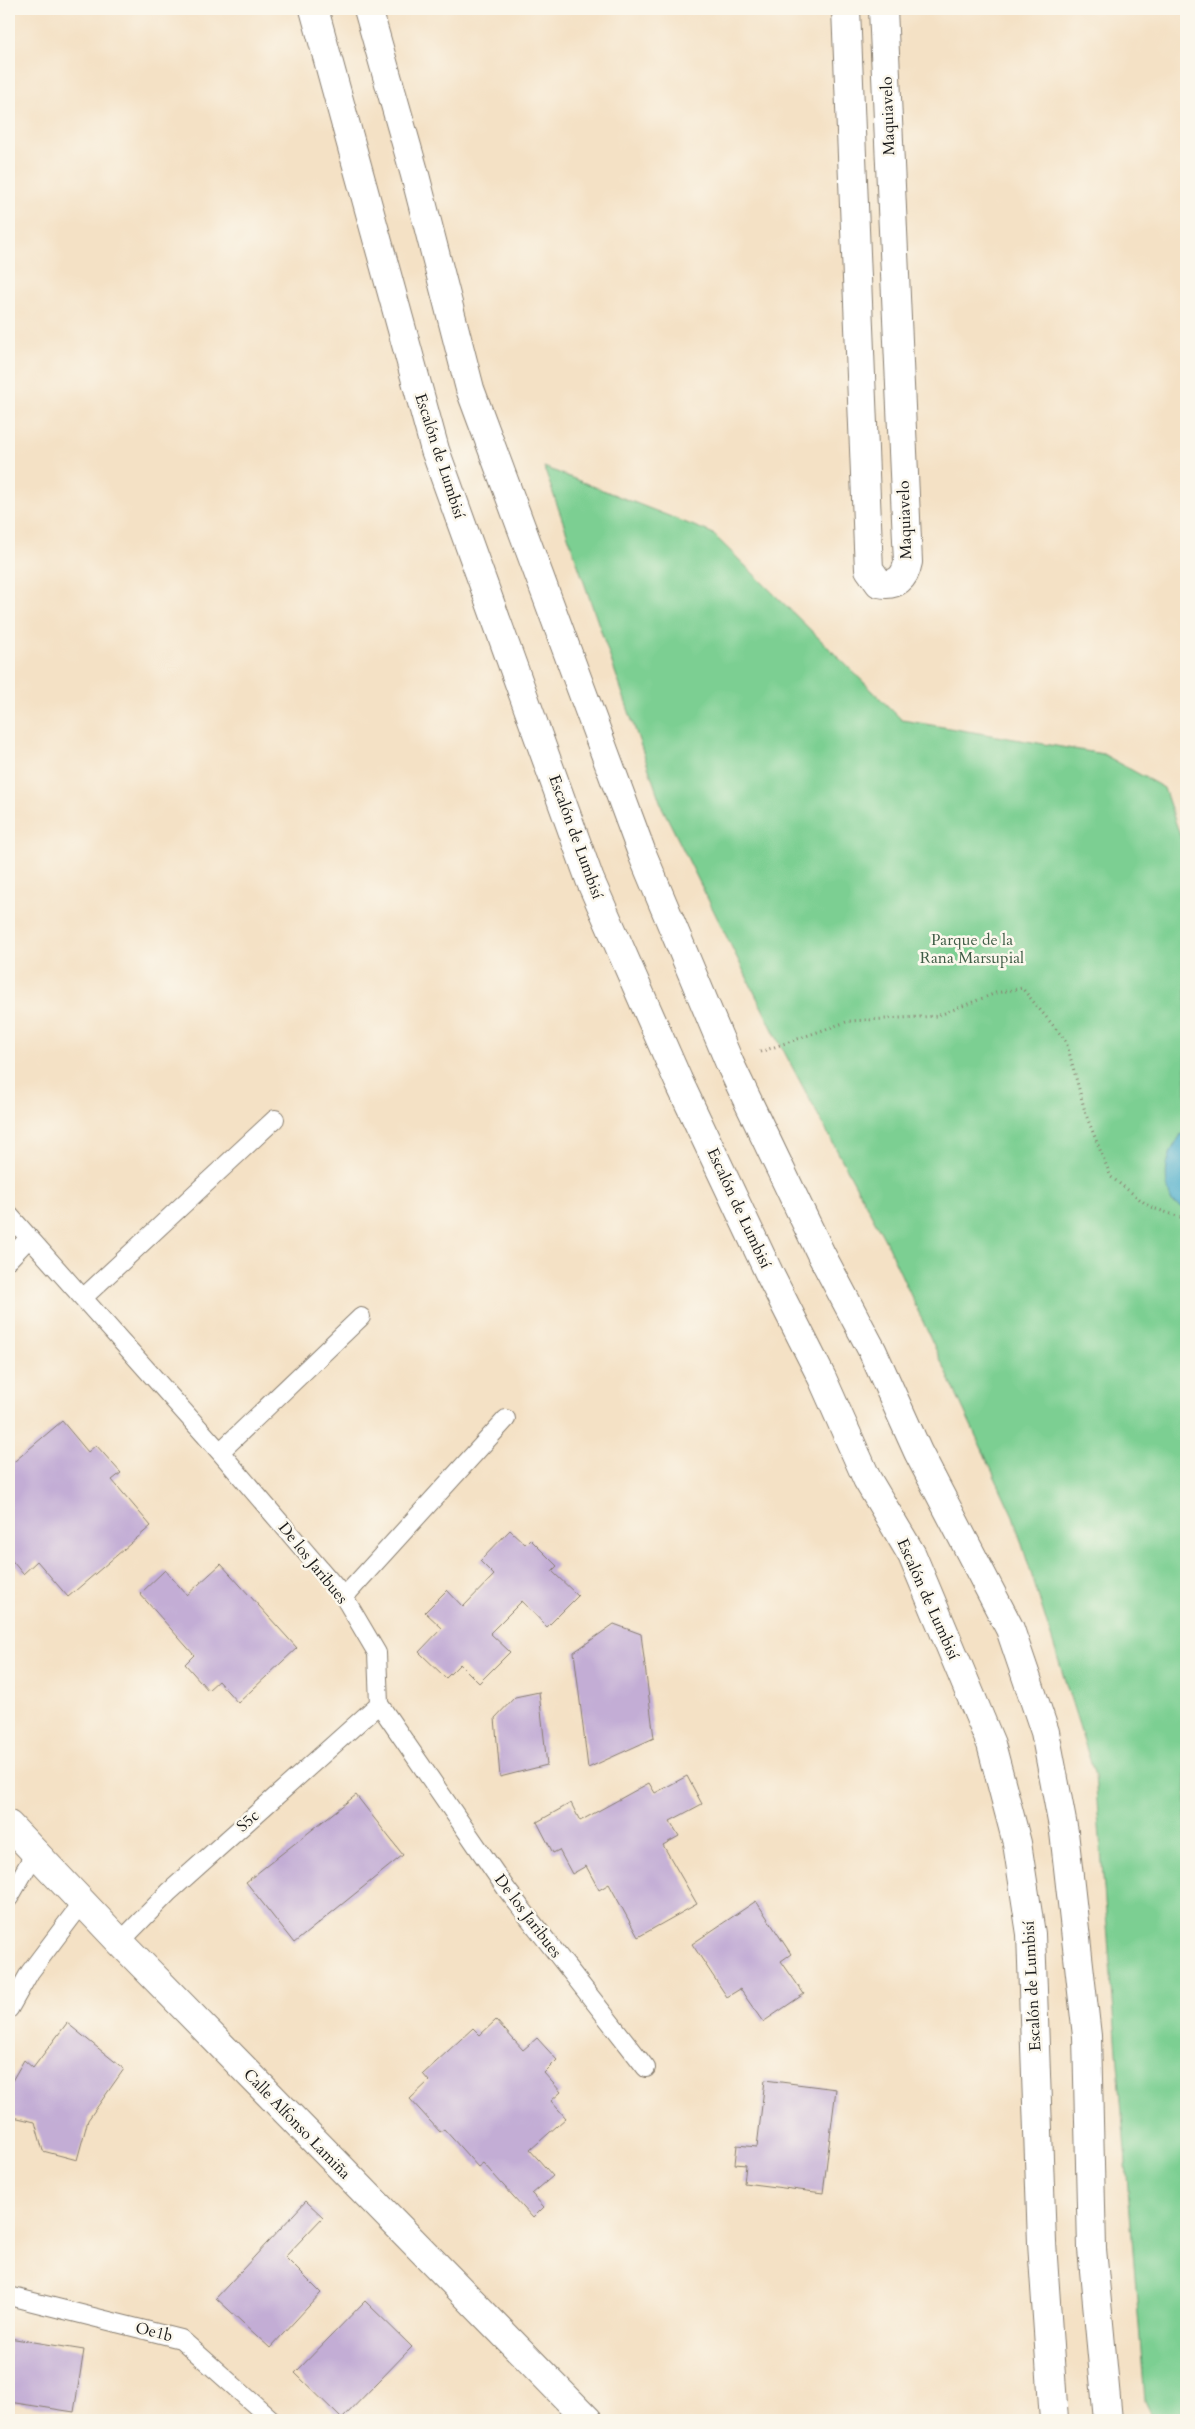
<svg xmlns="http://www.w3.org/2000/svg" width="1195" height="2429" font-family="Cardo,serif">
	<rect width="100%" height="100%" fill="#fbf7ec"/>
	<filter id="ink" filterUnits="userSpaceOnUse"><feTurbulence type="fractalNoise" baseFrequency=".02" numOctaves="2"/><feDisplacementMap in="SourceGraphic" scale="10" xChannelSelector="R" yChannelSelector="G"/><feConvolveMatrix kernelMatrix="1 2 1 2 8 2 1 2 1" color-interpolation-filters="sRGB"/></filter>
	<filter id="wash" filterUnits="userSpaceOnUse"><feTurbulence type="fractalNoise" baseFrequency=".0096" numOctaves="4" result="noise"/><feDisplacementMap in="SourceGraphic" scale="20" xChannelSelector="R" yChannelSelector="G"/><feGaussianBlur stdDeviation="1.12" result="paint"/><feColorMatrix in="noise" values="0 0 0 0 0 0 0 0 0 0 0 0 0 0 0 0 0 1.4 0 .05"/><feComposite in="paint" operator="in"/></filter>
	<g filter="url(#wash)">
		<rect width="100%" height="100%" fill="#f4e1c5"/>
		<path fill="#7ccf92" stroke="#4c7657" d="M544,467l168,66 190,187 201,34 61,34 22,65v1567h-32l-9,-19 -50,-625 -82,-260 -127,-274 -106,-198 -118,-237z"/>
		<path fill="#4cadcb" stroke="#346474" d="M1182,1134h4v76l-14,-8c-10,-23 -7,-48 10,-68z"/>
		<g id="blocks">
			<path fill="#c3add5" d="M62,1421l26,31 8,-7 25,28 -9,7 39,46 -83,71 -31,-36 -14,13 -14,-17v-91z
				M510,1530l15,14 5,-5 27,27 -5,5 26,25 -31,31 -25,-26 -32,32 20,19 -31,31 -19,-19 -14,14 -27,-26 23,-24 -17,-16 22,-22 16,17 31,-32 -14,-14z
				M221,1564l76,84 -59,55 -20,-22 -10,9 -23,-26 9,-9 -54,-61 25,-24 22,25z
				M614,1624l27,10 13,104 -66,30 -14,-116z
				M539,1692l8,73 -47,12 -5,-59 20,-21z
				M687,1776l15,28 -32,17 9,15 -16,9 34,59 -59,33 -29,-53 -10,6 -13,-24 -14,8 -13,-24 -6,3 -16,-31 34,-19 9,18 69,-38 6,10z
				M356,1795l47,60 -109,88 -48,-61z
				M756,1901l35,53 -10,7 23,33 -41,28 -23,-33 -13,8 -35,-53z
				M496,2020l27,30 14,-12 20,22 -13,13 17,19 -10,9 15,17 -36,32 23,26 -21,18 12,13 -11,11 -50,-55 -5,4 -34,-38 -4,3 -30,-33 19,-18 -6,-7 50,-46 7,7z
				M67,2023l57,46 -36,51 -11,40 -34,-9 -8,-29 -26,-6v-30l15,-26 9,8z
				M765,2080l71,9 -13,104 -79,-10 2,-18 -11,-1 2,-19 20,2z
				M306,2201l17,16 -38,40 36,36 -51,55 -54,-50z
				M365,2301l47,46 -70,72 -47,-46z
				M9,2338l75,12 -10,62 -65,-10z"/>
		</g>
	</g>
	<g filter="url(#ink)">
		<use href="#blocks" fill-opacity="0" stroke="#887e70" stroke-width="1"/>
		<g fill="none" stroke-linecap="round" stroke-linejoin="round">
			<g stroke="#887e70" stroke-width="20">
				<path id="service" d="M9,1215l211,237 124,145 33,56 2,51 128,186 139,178
					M9,1259l20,-21
					M84,1297l191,-178
					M220,1452l141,-135
					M344,1597l162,-178
					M9,1898l26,-45
					M120,1942l49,-50 210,-188
					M9,2009l21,-37 52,-69
					M9,2296l172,43 91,81"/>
			</g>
			<g stroke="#887e70" stroke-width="30">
				<path id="minor" d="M846,9l22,538 1,22 10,14c17,4 26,-5 29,-21l-25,-553"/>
			</g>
			<g stroke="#887e70" stroke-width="30">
				<path id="tertiary" d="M9,1825l111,117 468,478"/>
			</g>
			<g stroke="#887e70" stroke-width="30">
				<path id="primary" d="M314,9l121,441 155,430 88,200 91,193 53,105 45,101 45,76 79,189 26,99 14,91 11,309 12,177
					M368,9l47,166 55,214 173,467 87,208 91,190 51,96 46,102 92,177 35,103 19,100 23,204 5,213 16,171"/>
			</g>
			<path stroke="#887e70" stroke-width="3" stroke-dasharray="1 4" stroke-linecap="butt" d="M760,1052l89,-31 88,-5 59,-23 26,-5 44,53 20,74 25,62 39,30 36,12"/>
			<use href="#service" stroke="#fff" stroke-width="18"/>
			<use href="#minor" stroke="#fff" stroke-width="28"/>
			<use href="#tertiary" stroke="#fff" stroke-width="28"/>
			<use href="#primary" stroke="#fff" stroke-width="28"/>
		</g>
	</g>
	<g text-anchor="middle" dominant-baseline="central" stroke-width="5" stroke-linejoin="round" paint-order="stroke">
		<g font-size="16" fill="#1c1c1c" stroke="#fbf7ec">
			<text transform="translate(888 116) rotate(-92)">Maquiavelo</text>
			<text transform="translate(440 456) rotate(72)">Escalón de Lumbisí</text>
			<text transform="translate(905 520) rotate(-92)">Maquiavelo</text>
			<text transform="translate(576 837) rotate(70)">Escalón de Lumbisí</text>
			<text transform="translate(739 1208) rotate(65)">Escalón de Lumbisí</text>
			<text transform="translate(313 1563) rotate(51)">De los Jaribues</text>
			<text transform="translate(928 1599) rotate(66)">Escalón de Lumbisí</text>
			<text transform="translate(248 1821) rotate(-42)">S5c</text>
			<text transform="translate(528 1916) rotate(53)">De los Jaribues</text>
			<text transform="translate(1032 1986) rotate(-93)">Escalón de Lumbisí</text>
			<text transform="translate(297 2124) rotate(46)">Calle Alfonso Lamiña</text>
			<text transform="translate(154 2332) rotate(14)">Oe1b</text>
		</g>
		<g font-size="16" fill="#3e5b45" stroke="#fbf7ec">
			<text x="972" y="940">Parque de la<tspan x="972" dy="18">Rana Marsupial</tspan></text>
		</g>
	</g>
	<rect width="1195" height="2429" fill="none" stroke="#fbf7ec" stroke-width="30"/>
</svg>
